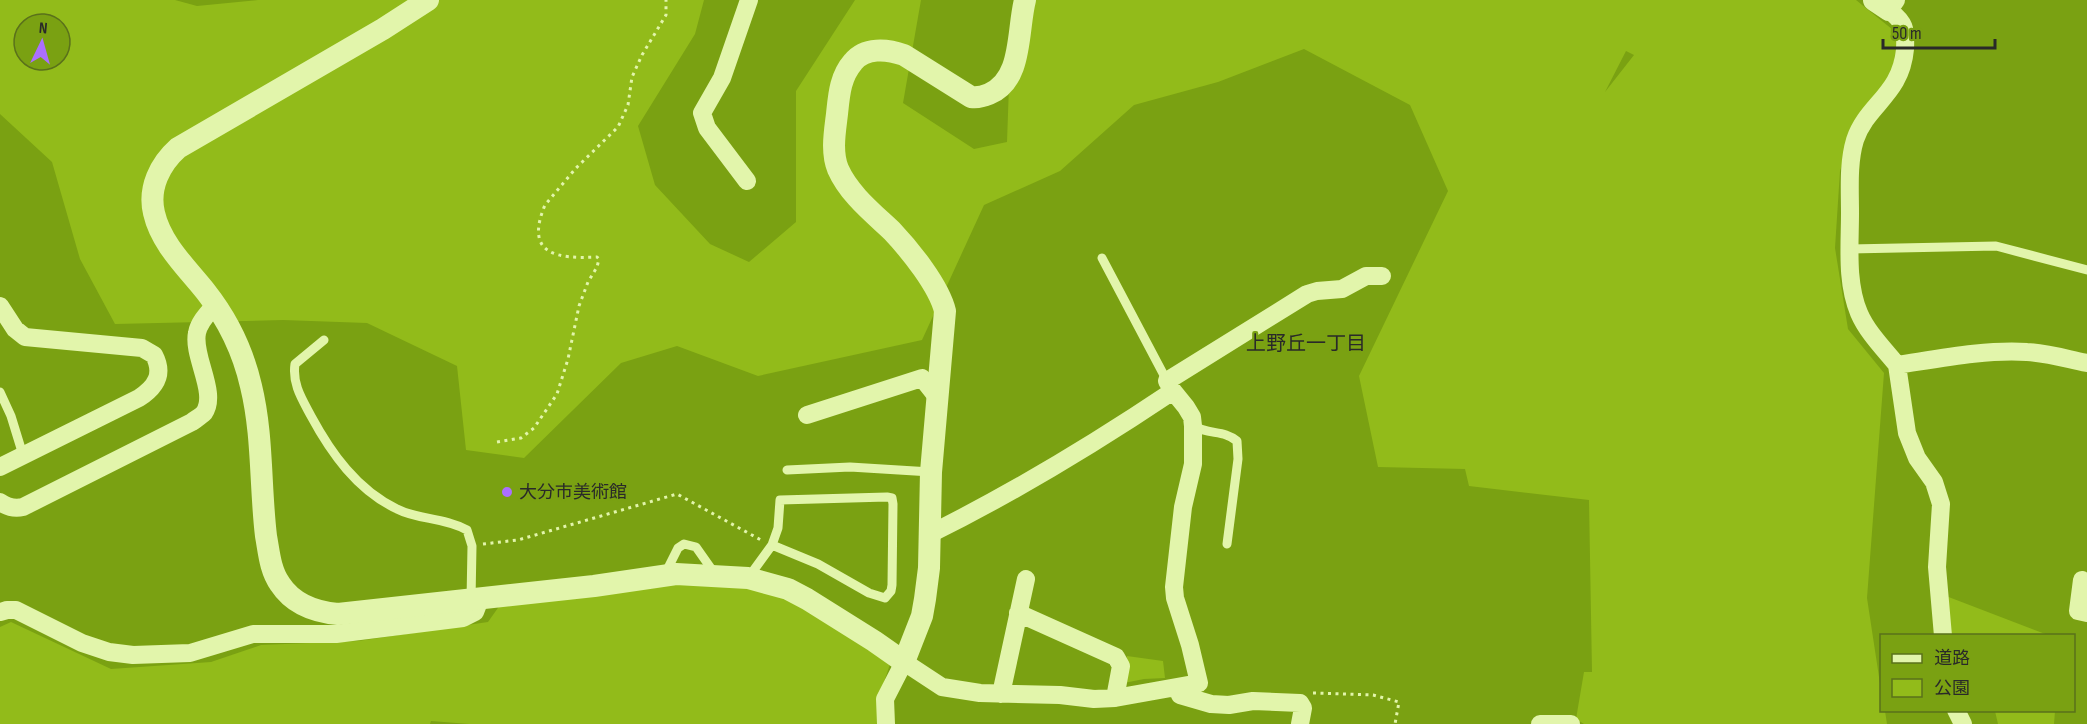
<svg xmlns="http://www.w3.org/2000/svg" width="2087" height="724" font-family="'Sofia Sans Condensed','Noto Sans JP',sans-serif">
	<rect width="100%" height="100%" fill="#7aa112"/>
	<path fill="#92bb1a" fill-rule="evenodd" d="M0,0h175l22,6 61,-6h446l-9,34 -57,92 17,59 55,59 39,18 47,-40v-131l59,-91h66l-18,103 71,46 33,-7 4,-113 8,-29h837l42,34 -6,42 -33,42 -19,53 -5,77 13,81 36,44 -17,225 14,92 1,20 3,1 2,13h-303l-8,-5 8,-47h8l-3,-172 -120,-14 -4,-17 -87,-2 -19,-91 89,-185 -38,-86 -106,-56 -86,33 -84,23 -74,66 -76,34 -62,135 -164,36 -81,-30 -56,17 -97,95 -58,-8 -9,-84 -90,-43 -84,-3 -168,4 -35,-65 -28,-97 -52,-48zM24,24h36v36h-36zM1626,51l8,4 -29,37z
		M676,581l72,3 52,18 91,59 -14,42 3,21h-411l-38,-3 -1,3h-430v-97l11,-5 100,47 100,-7 50,-17 97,-4 130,-19 12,-17z
		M1946,596l102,39h-97z
		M1127,656l36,5 2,17 -21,1 -20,4z
		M1995,711h60l-1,13h-56z"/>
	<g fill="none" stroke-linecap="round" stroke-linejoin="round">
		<path stroke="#e2f5ab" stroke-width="3" stroke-dasharray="3 4.5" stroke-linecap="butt" d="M497,442l24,-4 13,-10 23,-34 11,-35 11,-53 9,-24 9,-15 2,-8 -2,-2c-40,2 -73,-2 -52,-52l31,-37 42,-41 10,-22 4,-28 10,-22 24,-40v-15
			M483,544l35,-4 159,-46 84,46
			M1313,693l60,2 26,7 -4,22"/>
		<path stroke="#e2f5ab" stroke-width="9" d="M1850,249l146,-3 91,24
			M1102,258l65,123
			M324,340l-29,24c-3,20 7,35 16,52 20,37 46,74 86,93 21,11 46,8 70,21l5,16 -1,54
			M0,392l11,24 12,39
			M1193,426c17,9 31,4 44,15l1,18 -11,85
			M787,470l63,-3 81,5
			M665,574l13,-26 6,-4 12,3 19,27
			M748,578l24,-33 46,19 51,29 16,5 6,-7 1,-6 1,-81 -1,-6 -5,-1 -107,3 -2,28 -6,17"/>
		<path stroke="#e2f5ab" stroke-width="18" d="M1896,0l-7,10c16,13 17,18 16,39 -4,46 -38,55 -50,91 -7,23 -5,49 -5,73 0,33 -4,69 9,100 8,19 25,36 38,52 40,-6 90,-16 130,-13 21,1 40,7 60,11
			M747,181l-40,-53 -5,-15 20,-35 27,-78
			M0,306l15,23 10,8 117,11 12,7c10,19 2,32 -15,43l-139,69
			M1897,365l10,68 10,25 17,24 7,22 -4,63 6,69
			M807,415l115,-37 15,19
			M0,502c7,5 14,7 23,5l169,-85c4,-3 9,-6 12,-9 14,-20 -12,-57 -7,-80 2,-11 11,-20 18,-28
			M928,535c85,-42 166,-91 245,-144l-6,-10 140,-87 10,-3 25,-2 24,-13h16
			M2082,580l-4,31 9,2
			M0,612l7,-2h9l66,33 27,9 24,3 57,-2 63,-19h83l127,-16 12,-6 5,-13
			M1018,613l98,44 5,9 -6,32
			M1177,688l3,7 31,9 18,1 24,-4 47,2 3,5 -3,16
			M1001,694l25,-115
			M1956,710l7,14
			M886,724l-1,-25 19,-37 38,25 38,6 80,2 34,4 21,-1 84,-15 -9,-38 -15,-47 -1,-11 9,-80 10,-43v-38l-1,-9 -6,-10 -13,-16
			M1540,724h31"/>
		<path stroke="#e2f5ab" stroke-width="22" d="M428,0l-45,29 -205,119c-18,16 -30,40 -24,65 7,31 33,55 52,79 22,28 37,59 45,94 12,49 9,100 15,150 3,16 4,34 14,48 13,20 35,28 58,30l256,-28 82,-12 72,4 40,11 19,10 67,42 30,21 18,-46 3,-17 4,-31 2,-96 14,-161c-6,-25 -35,-61 -53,-80 -19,-18 -43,-37 -54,-62 -7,-17 -3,-38 -1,-55 2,-19 3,-37 16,-52 12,-15 34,-13 51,-7l67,42c7,1 11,0 18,-3 34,-14 28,-63 36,-94
			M1874,0l15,10"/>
	</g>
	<circle fill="#ab6fff" stroke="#7aa112" stroke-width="2" cx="507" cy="492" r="6"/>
	<g text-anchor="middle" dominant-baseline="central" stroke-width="4.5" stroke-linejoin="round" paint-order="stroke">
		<g font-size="18" fill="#292929" stroke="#7aa112" text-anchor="start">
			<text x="519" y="492">大分市美術館</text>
		</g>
		<g font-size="20" fill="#292929" stroke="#7aa112">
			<text x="1306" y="344">上野丘一丁目</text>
		</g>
	</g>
	<rect x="1880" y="634" width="195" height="78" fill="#7aa112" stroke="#5a711b" stroke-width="1.5"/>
	<rect x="1892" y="654" width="30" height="9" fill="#e2f5ab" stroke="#5a711b" stroke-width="1.5"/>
	<text x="1934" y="664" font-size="18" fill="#292929">道路</text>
	<rect x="1892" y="679" width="30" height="18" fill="#92bb1a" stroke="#5a711b" stroke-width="1.5"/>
	<text x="1934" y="694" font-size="18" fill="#292929">公園</text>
	<g transform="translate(42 42) rotate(5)"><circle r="28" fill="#7aa112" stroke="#5a711b" stroke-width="1.5"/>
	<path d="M0-4.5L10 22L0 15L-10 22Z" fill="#ab6fff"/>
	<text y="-9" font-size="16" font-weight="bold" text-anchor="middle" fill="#292929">N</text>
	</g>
	<path d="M1883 39v9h112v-9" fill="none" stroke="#292929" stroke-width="3"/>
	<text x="1892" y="39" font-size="18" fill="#292929" stroke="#7aa112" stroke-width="4.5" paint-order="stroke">50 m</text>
</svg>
